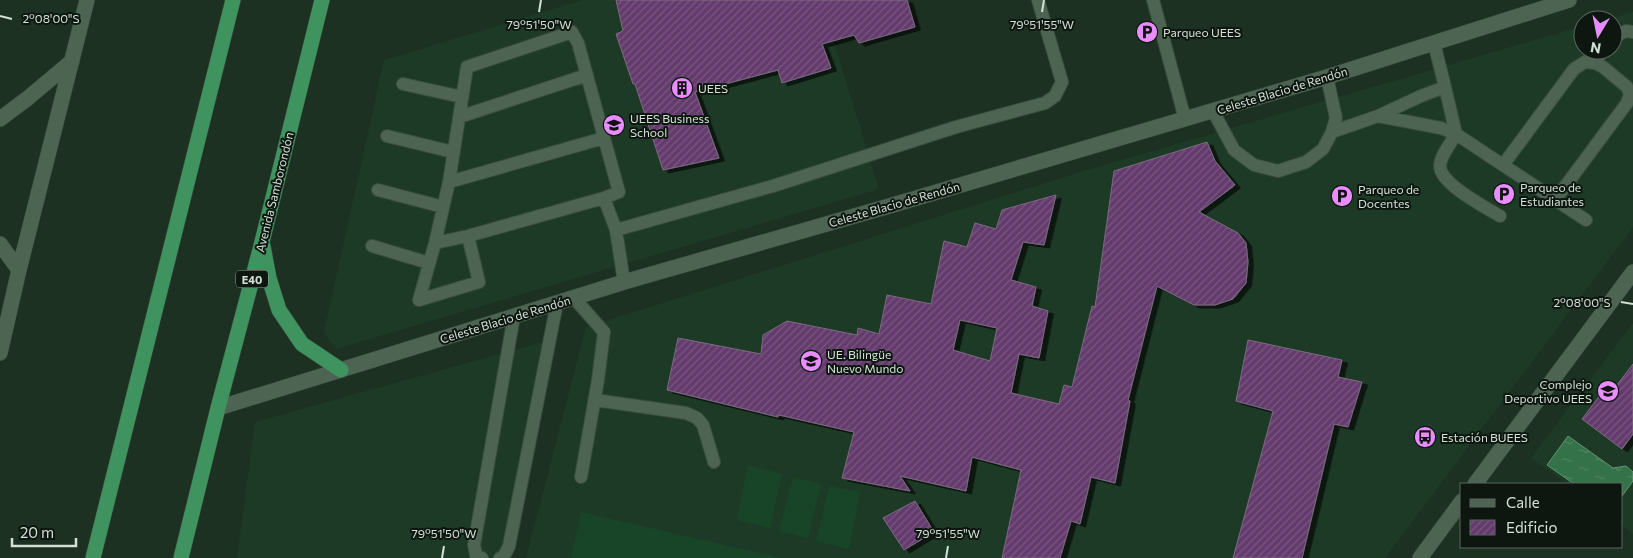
<svg xmlns="http://www.w3.org/2000/svg" width="1633" height="558" font-family="Commissioner,sans-serif">
	<defs>
		<pattern id="water-ripples" width="26" height="14" patternUnits="userSpaceOnUse" patternTransform="scale(1.25)"><rect width="26" height="14" fill="#347249"/><path d="M2 4q2-2 4 0t4 0M15 11q2-2 4 0t4 0" fill="none" stroke="#508662"/></pattern>
		<pattern id="building-hatch" width="6" height="6" patternUnits="userSpaceOnUse" patternTransform="scale(1.25)"><rect width="6" height="6" fill="#643b6d"/><path d="M-1 1l2-2M0 6l6-6M5 7l2-2" fill="none" stroke="#795781"/></pattern>
		<filter id="shadow"><feDropShadow dx="5.5" dy="3" stdDeviation="0" flood-color="#0009"/></filter>
	</defs>
	<rect width="100%" height="100%" fill="#1c3122"/>
	<path fill="#1d3a26" d="M583,0h238l58,189 -543,160 -12,-17 60,-272z
		M1633,12v215l-248,331h-859l60,-231 501,-157 496,-144v24h30v-30h-8z
		M1633,323v211l-11,-9v-41h-55l-36,-26z
		M557,338l-57,220h-263l18,-136z"/>
	<path fill="#184528" d="M748,465l34,9 -12,54 -33,-8z
		M793,477l28,7 -13,54 -29,-7z
		M829,486l31,6 -11,57 -33,-8z
		M581,512l201,46h-211z"/>
	<path fill="url(#water-ripples)" stroke="#649373" d="M1568,436l45,32 13,-2 7,6v9l-11,15v-12h-48l-27,-19z"/>
	<path fill="url(#building-hatch)" stroke="#7d6b80" fill-rule="evenodd" filter="url(#shadow)" d="M616,0h291l8,27 -56,16 -5,-8 -32,9 9,24 -49,15 -4,-13 -83,22 24,66 -56,12 -28,-86h-2l-17,-50 7,-3z
		M1207,142l8,19 20,24 -36,27 39,21 8,10 2,19 -2,21 -13,16 -18,6h-21l-37,-19 -29,114 2,1 -15,82 -24,-6 -11,47 -9,-3 -11,37h-58l19,-88 -49,-13 -6,34 -66,-15 10,15 -68,-13 12,-46 -75,-17 -1,2 -111,-27 11,-52 83,16 2,-19 24,-14 70,14 1,-7 21,6 8,-39 44,9 13,-63 23,6 8,-24 21,6 6,-19 54,-15 -12,50 -21,-3 -12,38 25,7 -4,19 16,5 -9,47 -20,-4 -8,39 48,11 5,-19 8,2 20,-81 3,1 19,-136zM960,320l37,8 -7,33 -37,-11z
		M1248,340l94,20 -4,17 24,5 -14,45 -14,-3 -32,134h-69l40,-147 -37,-10z
		M1633,364v70l-11,15 -40,-30 22,-29 6,4z
		M915,501l19,31 -30,18 -21,-32z"/>
	<g fill="none" stroke-linecap="round" stroke-linejoin="round">
		<g stroke="#3a4d40" stroke-width="14">
			<path id="service" d="M1153,0l32,119
				M1613,37l13,-6 7,1
				M1595,63l8,-13
				M403,84l59,13
				M1445,87l11,47c-5,9 -16,22 -16,32 0,18 45,41 60,50
				M1213,111l21,39 20,15 24,6 28,-9 17,-13 9,-17 4,-14 -9,-41
				M1378,116l63,12 15,6 130,86
				M459,117l128,-42
				M1332,132l46,-16 43,-20 24,-9 -11,-44
				M387,136l66,16
				M1503,165l71,-96 11,-7 10,1 8,4 24,20 3,7 -3,9 -72,97
				M449,182l155,-44
				M378,190l65,17
				M616,230l157,-44 183,-59 89,-24 10,-7 7,-14 -24,-82
				M435,243l33,-7 136,-38 12,32 8,52
				M372,246l57,17
				M574,298l30,34 -6,48 -17,97
				M419,300l16,-57 14,-61 18,-115 105,-35 6,11 41,149 -15,6
				M419,300l60,-18 -11,-46
				M595,400l91,13 11,5 6,7 11,37
				M482,558l-6,-3 -2,-10 40,-229
				M500,558l4,-2 5,-10 48,-243"/>
		</g>
		<g stroke="#3a4d40" stroke-width="16">
			<path id="minor" d="M0,119l28,-21 44,-37
				M0,244l19,26
				M0,353l19,-83 68,-270
				M218,408l406,-126 262,-75 441,-130 242,-77
				M1475,484l158,-212
				M1420,558l42,-57"/>
		</g>
		<g stroke="#3a4d40" stroke-width="16">
			<path id="trunk" d="M263,246l6,32 10,32 23,34 39,26
				M93,558l140,-558
				M181,558l37,-150 44,-166 60,-242"/>
		</g>
		<use href="#service" stroke="#4d6453" stroke-width="12"/>
		<use href="#minor" stroke="#4d6453" stroke-width="15"/>
		<use href="#trunk" stroke="#3e935e" stroke-width="15"/>
	</g>
	<path fill="none" stroke="#d3e0d6" stroke-width="2" d="M539,12l2,-12M1042,12l2,-12M0,16l12,3M1621,302l12,2M442,558l2,-12M946,558l2,-12"/>
	<defs>
		<g id="parking-disc" transform="scale(1.125)"><circle r="9.5" fill="#e98dfe" stroke="#0d1710"/><path d="M-3.5-5.5H1a3.5 3.5 0 0 1 0 7H-1V5.5H-3.5ZM-1-3.4V-.6H.8a1.4 1.4 0 0 0 0-2.8Z" fill="#111"/></g>
		<g id="building-disc" transform="scale(1.125)"><circle r="9.5" fill="#e98dfe" stroke="#0d1710"/><path d="M-4-6H4V6H1V3H-1V6H-4ZM-2.5-4.3h1.7v1.8h-1.7ZM.8-4.3h1.7v1.8H.8ZM-2.5-1h1.7V.8h-1.7ZM.8-1h1.7V.8H.8Z" fill="#111"/></g>
		<g id="university-disc" transform="scale(1.125)"><circle r="9.5" fill="#e98dfe" stroke="#0d1710"/><path d="M0-5L7-2L0 1L-7-2ZM-4 1L0 2.5L4 1V4Q0 6-4 4Z" fill="#111"/></g>
		<g id="school-disc" transform="scale(1.125)"><circle r="9.5" fill="#e98dfe" stroke="#0d1710"/><path d="M0-5L7-2L0 1L-7-2ZM-4 1L0 2.5L4 1V4Q0 6-4 4Z" fill="#111"/></g>
		<g id="bus-disc" transform="scale(1.125)"><circle r="9.5" fill="#e98dfe" stroke="#0d1710"/><path d="M-5-6H5V4H4V6H2V4H-2V6H-4V4H-5ZM-3.5-4V0h7V-4ZM-3.5 1.2v1.5H-2V1.2ZM2 1.2v1.5H3.5V1.2Z" fill="#111"/></g>
	</defs>
	<g fill-rule="evenodd">
		<use href="#parking-disc" x="1147" y="32"/>
		<use href="#building-disc" x="682" y="88"/>
		<use href="#university-disc" x="614" y="125"/>
		<use href="#parking-disc" x="1504" y="194"/>
		<use href="#parking-disc" x="1342" y="196"/>
		<use href="#school-disc" x="811" y="361"/>
		<use href="#university-disc" x="1608" y="391"/>
		<use href="#bus-disc" x="1425" y="437"/>
	</g>
	<g text-anchor="middle" dominant-baseline="central" stroke-width="4" stroke-linejoin="round" paint-order="stroke">
		<rect fill="#0d1710" stroke="#98a49b" stroke-width="1" x="236" y="270.5" width="32" height="17" rx="4"/>
		<g font-size="11" font-weight="bold" fill="#d3e0d6">
			<text x="252" y="279">E40</text>
		</g>
		<g font-size="12" fill="#d3e0d6" stroke="#0d1710" text-anchor="start">
			<text x="1163" y="32">Parqueo UEES</text>
			<text x="698" y="88">UEES</text>
			<text x="630" y="118">UEES Business<tspan x="630" dy="14">School</tspan></text>
			<text x="1520" y="187">Parqueo de<tspan x="1520" dy="14">Estudiantes</tspan></text>
			<text x="1358" y="189">Parqueo de<tspan x="1358" dy="14">Docentes</tspan></text>
			<text x="827" y="354">UE. Bilingüe<tspan x="827" dy="14">Nuevo Mundo</tspan></text>
			<text x="1592" y="384" text-anchor="end">Complejo<tspan x="1592" dy="14">Deportivo UEES</tspan></text>
			<text x="1441" y="437">Estación BUEES</text>
		</g>
		<g font-size="12" fill="#d3e0d6" stroke="#0d1710">
			<text transform="translate(1282 90) rotate(-17)">Celeste Blacio de Rendón</text>
			<text transform="translate(274 192) rotate(-76)">Avenida Samborondón</text>
			<text transform="translate(894 204) rotate(-16)">Celeste Blacio de Rendón</text>
			<text transform="translate(505 319) rotate(-17)">Celeste Blacio de Rendón</text>
		</g>
	</g>
	<g font-size="12" text-anchor="middle" fill="#d3e0d6" stroke="#0d1710" stroke-width="4" stroke-linejoin="round" paint-order="stroke">
		<text x="51" y="23">2°08'00"S</text>
		<text x="539" y="29">79°51'50"W</text>
		<text x="1042" y="29">79°51'55"W</text>
		<text x="1582" y="307">2°08'00"S</text>
		<text x="444" y="538">79°51'50"W</text>
		<text x="948" y="538">79°51'55"W</text>
	</g>
	<rect x="1460" y="483" width="162" height="65" fill="#0d1710" stroke="#5c675f"/>
	<rect x="1470" y="499" width="25" height="8" fill="#4d6453" stroke="#5c675f"/>
	<text x="1506" y="508" font-size="15" fill="#d3e0d6">Calle</text>
	<rect x="1470" y="520" width="25" height="15" fill="url(#building-hatch)" stroke="#5c675f"/>
	<text x="1506" y="533" font-size="15" fill="#d3e0d6">Edificio</text>
	<g transform="translate(1598 35) rotate(190)"><circle r="24" fill="#0d1710" stroke="#5c675f"/>
	<path d="M0-4L9 19L0 12L-9 19Z" fill="#e98dfe"/>
	<text y="-8" font-size="14" font-weight="bold" text-anchor="middle" fill="#d3e0d6">N</text>
	</g>
	<path d="M12 538v8h64v-8" fill="none" stroke="#d3e0d6" stroke-width="2.5"/>
	<text x="20" y="538" font-size="15" fill="#d3e0d6" stroke="#0d1710" stroke-width="4" paint-order="stroke">20 m</text>
</svg>
